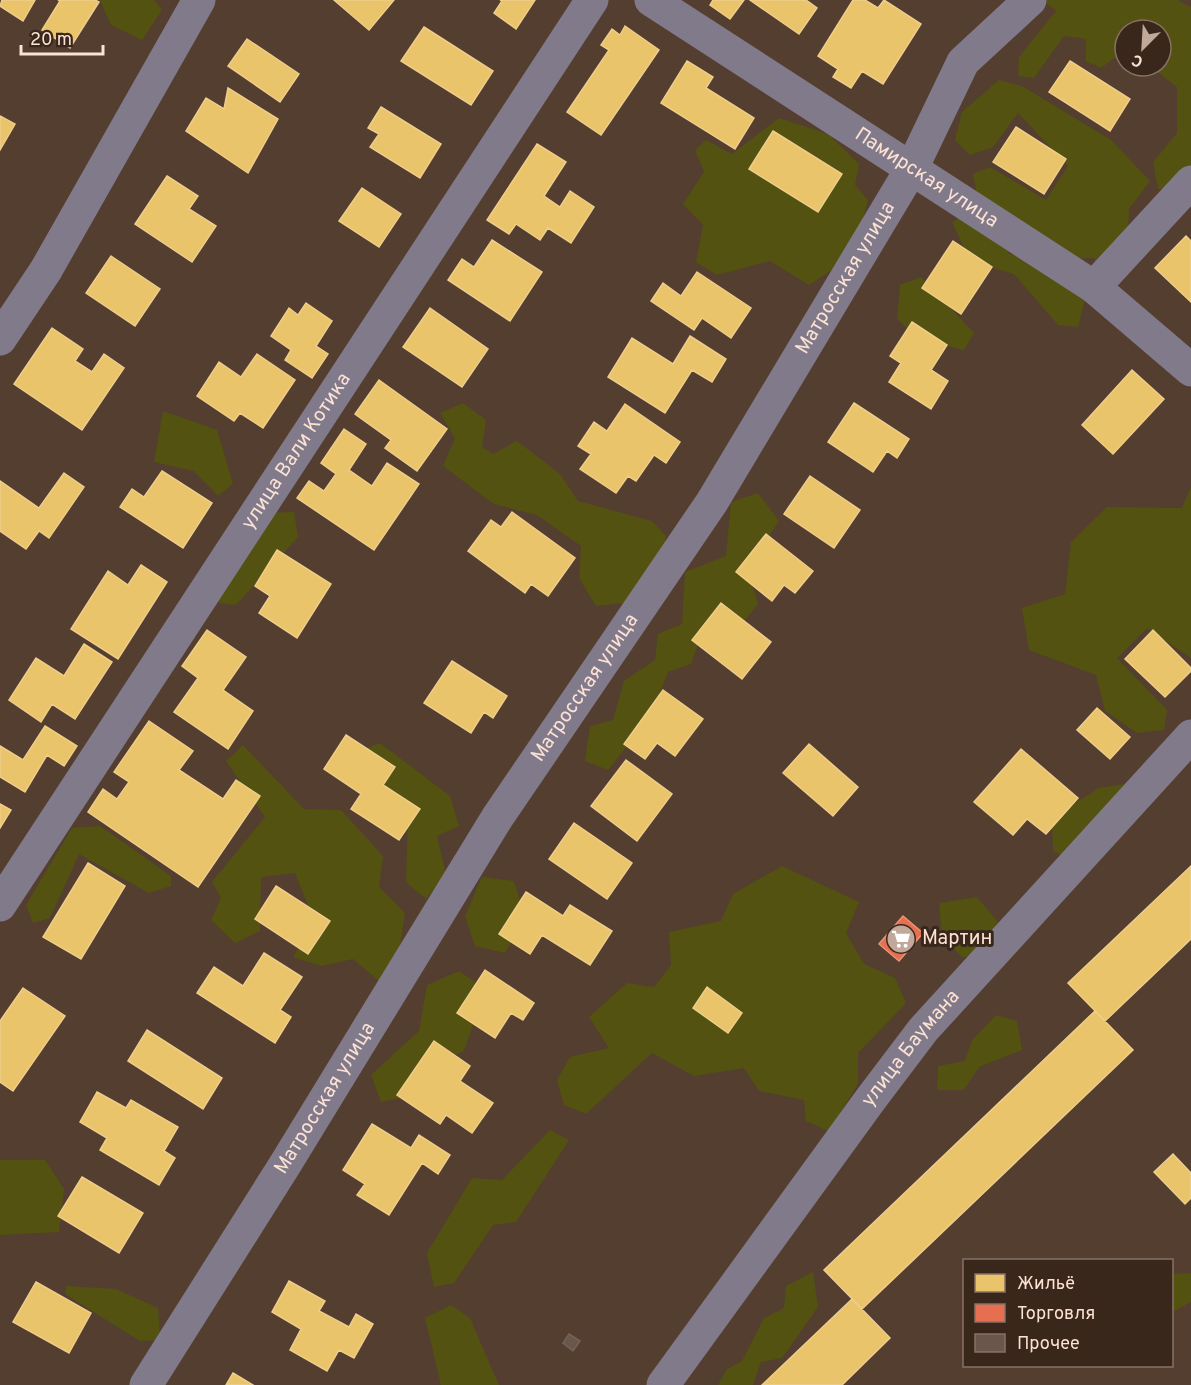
<svg xmlns="http://www.w3.org/2000/svg" width="1191" height="1385" font-family="Overpass,sans-serif">
	<rect width="100%" height="100%" fill="#543e2f"/>
	<path fill="#535211" d="M100,0h54l8,10 -20,30 -31,-15z
		M1043,0h134l14,7v161l-16,22 -17,-1 -5,-27 24,-29v-46l-27,-21h11v-36h-36v20l-24,18 -15,-7v-22l-22,-3 -30,42 -16,-2 1,-19 37,-46z
		M999,80l23,6 89,54 39,41 -21,28 -2,63 -34,7 2,-21h-25l-93,-63 -4,-21 17,-7 56,33 22,-34 -50,-53 -25,34 -23,8 -15,-15 7,-28z
		M779,118l49,16 31,30 -4,21 13,15 -15,56 -44,29 -39,-24 -53,14 -21,-13 7,-37 -20,-21 21,-32 -9,-22 11,-10 26,14z
		M967,213l32,20 10,21 27,4 50,37 -8,32 -20,-2 -44,-51 -44,-13 -18,-39z
		M921,277l53,56 -10,17 -46,-11 -21,-20 3,-34z
		M463,403l23,17 -4,27 11,7 24,-13 43,33 18,27 74,20 14,15 -6,34 -22,31 -42,5 -17,-28 2,-32 -44,-31 -43,-11 -51,-38 12,-28 -15,-25z
		M163,411l54,19 16,54 -15,12 -24,-25 -40,-9z
		M1191,487v171l-44,-30 -30,30 50,52 -3,20 -27,3 -32,-22 -9,-36 -67,-25 -7,-42 43,-14 6,-52 36,-35 75,1z
		M758,493l21,28 -32,47 11,36 -23,29 -34,3 -10,28 -23,8 -17,44 -43,54 -23,-9 5,-35 23,-6 11,-39 31,-21 3,-26 24,-10 3,-52 41,-16 5,-54z
		M294,512l4,25 -62,68 -17,-2 -2,-24 50,-66z
		M380,743l70,53 9,30 -22,10 9,39 -20,24 -20,-17 2,-70 -44,-34 -8,-26z
		M243,745l61,64 37,1 42,46 -4,31 26,26 -8,54 -12,19 -32,-27 -32,7 -28,-9 21,-37 -19,-47 -34,4 -1,54 -25,12 -24,-23 10,-22 -9,-16 53,-65 -39,-56z
		M1131,783l-51,82 -27,-14 -1,-33 47,-30z
		M100,826l71,50v10l-22,7 -70,-39 -29,64 -17,5 -7,-18 46,-77z
		M782,866l77,36 -13,31 18,31 31,14 11,25 -48,50v31l-29,47 -23,-10 -2,-21 -45,-9 -15,-23 -50,8 -42,-23 -66,61 -22,-9 -7,-25 13,-23 39,-9 -20,-31 38,-34 27,4 17,-22 -2,-33 52,-11 12,-27z
		M482,877l32,4 11,36 -20,36 -30,-7 -10,-30z
		M977,897l21,25 -17,34 -19,1 -20,-20 -3,-34z
		M459,971l26,18 -21,62 -36,15 -14,29 -33,7 -10,-27 48,-44 8,-46z
		M996,1015l21,6 5,29 -43,17 -15,23h-27l1,-24 27,-5 7,-21z
		M550,1130l19,10 -53,82 -23,3 -39,58 -20,4 -7,-34 45,-75 30,2z
		M0,1160h45l19,29 -5,43 -59,3z
		M813,1272l5,35 -36,51 -21,4 -8,23h-35l9,-16 15,-8 22,-43 20,-10 2,-22z
		M1191,1273v29l-19,10v-38z
		M66,1286l50,3 42,19 2,32 -20,1 -75,-47z
		M451,1305l19,13 29,67h-58l-16,-67z"/>
	<path fill="#e9c46a" stroke="#efcd8a" stroke-width="1.5" d="M2,0h33l-12,21 -23,-15z
		M58,0h37l4,2 -29,46 -28,-18 18,-29z
		M334,0h60l-25,30z
		M500,0h35l-19,29 -22,-16 8,-12z
		M713,0h31l-14,19 -20,-14z
		M750,0h56l11,8 -18,26z
		M853,0h12l13,8 6,-8 37,24 -38,60 -21,-13 -11,17 -18,-11 5,-8 -20,-13z
		M625,26l34,24 -58,85 -34,-23 42,-62 -8,-5 11,-16 8,6z
		M424,27l69,44 -22,34 -70,-44z
		M247,39l52,35 -19,28 -52,-36z
		M687,61l26,16 -7,11 48,30 -19,31 -74,-46z
		M1070,61l60,38 -20,32 -61,-39z
		M228,88l50,31 -30,54 -62,-42 20,-33 18,11z
		M381,107l60,37 -21,34 -50,-31 9,-13 -11,-6z
		M0,116l15,8 -15,26z
		M1016,127l50,32 -22,35 -51,-32z
		M773,131l69,43 -24,38 -69,-43z
		M537,144l29,18 -22,34 16,11 10,-16 24,16 -23,36 -23,-15 -8,12 -24,-16 -7,10 -22,-14z
		M167,176l31,20 -9,13 27,17 -24,36 -57,-38z
		M362,188l39,26 -22,33 -40,-26z
		M1186,236l5,5v61l-36,-34z
		M492,240l50,32 -32,49 -62,-41 14,-21 12,8z
		M953,241l39,26 -31,47 -39,-26z
		M111,256l49,33 -25,37 -49,-33z
		M697,272l54,36 -20,30 -29,-20 -8,12 -43,-29 12,-18 18,13z
		M306,303l26,18 -16,25 12,8 -16,24 -27,-18 6,-10 -20,-14 18,-28 9,7z
		M430,308l58,41 -26,38 -59,-40z
		M912,322l35,23 -16,25 17,11 -17,28 -42,-27 12,-19 -11,-7z
		M52,328l31,21 -8,12 17,11 12,-18 20,14 -42,62 -68,-46z
		M690,336l36,23 -14,23 -20,-12 -27,43 -57,-36 24,-39 41,26z
		M257,354l38,26 -32,48 -23,-15 -6,8 -37,-25 22,-34 22,15z
		M1132,370l32,29 -51,55 -31,-29z
		M379,380l68,49 -30,42 -32,-23 6,-8 -36,-26z
		M854,403l55,36 -12,19 -10,-7 -14,21 -45,-30z
		M625,404l55,38 -14,21 -12,-8 -18,26 -8,-5 -12,17 -36,-24 11,-15 -13,-8 16,-24 13,9z
		M344,429l22,15 -17,26 23,16 15,-23 32,21 -45,66 -77,-52 12,-17 15,10 12,-17 -15,-11z
		M162,471l50,32 -29,45 -63,-41 12,-18 12,8z
		M64,473l20,14 -35,51 -10,-7 -13,18 -26,-18v-50l39,27z
		M810,476l50,34 -26,38 -50,-34z
		M512,512l63,46 -27,38 -17,-12 -6,9 -57,-42 23,-31 10,7z
		M766,534l47,37 -18,22 -11,-8 -12,16 -36,-29z
		M277,550l54,34 -34,54 -38,-25 11,-17 -15,-10z
		M141,565l26,17 -49,77 -47,-30 37,-58 20,14z
		M721,603l50,39 -29,37 -50,-39z
		M207,630l39,27 -23,33 30,21 -25,38 -54,-37 24,-34 -16,-12z
		M1153,630l38,38v3l-26,26 -40,-38z
		M84,644l28,18 -37,57 -23,-15 -11,18 -32,-22 27,-42 28,18z
		M452,661l55,35 -14,22 -9,-6 -13,21 -47,-30z
		M663,690l40,29 -28,37 -18,-13 -12,16 -21,-15z
		M1097,708l33,29 -20,22 -33,-29z
		M149,721l44,30 -14,19 44,29 13,-19 24,16 -62,91 -110,-75 15,-23 14,10 12,-17 -15,-10z
		M45,726l32,20 -13,20 -17,-11 -22,37 -25,-15v-31l23,14z
		M346,735l49,32 -12,18 37,24 -21,31 -48,-31 10,-15 -37,-25z
		M809,744l49,43 -25,29 -50,-43z
		M1021,749l57,49 -32,36 -19,-15 -14,16 -39,-33z
		M626,760l46,34 -35,47 -46,-35z
		M0,804l11,6 -11,18z
		M574,823l58,40 -25,36 -58,-40z
		M88,863l37,23 -44,73 -38,-22z
		M1191,866v73l-86,82 -37,-38z
		M276,886l54,35 -22,33 -53,-35z
		M526,892l37,24 7,-11 42,26 -22,34 -48,-30 -12,19 -31,-20z
		M264,953l38,24 -22,33 11,7 -16,26 -78,-50 17,-26 29,19z
		M485,970l49,33 -11,17 -12,-7 -16,25 -38,-25z
		M707,987l35,26 -14,20 -35,-25z
		M23,988l42,28 -52,75 -13,-9v-61z
		M1095,1011l38,39 -271,259 -38,-39z
		M147,1030l75,48 -19,31 -75,-48z
		M434,1041l36,25 -10,15 33,22 -21,30 -26,-18 -6,9 -43,-29z
		M97,1092l29,16 5,-8 47,27 -14,24 11,7 -16,27 -59,-35 7,-12 -27,-16z
		M372,1124l39,24 8,-13 31,20 -12,19 -16,-11 -33,52 -32,-20 8,-11 -22,-14z
		M1173,1154l18,19v25l-6,6 -31,-32z
		M82,1177l61,36 -24,40 -61,-37z
		M289,1281l36,20 -6,10 30,16 7,-13 17,10 -19,34 -15,-8 -12,21 -37,-21 11,-21 -29,-17z
		M36,1282l55,31 -22,40 -56,-31z
		M852,1299l38,39 -48,47h-80z
		M233,1373l20,12h-27z"/>
	<path fill="#e76f51" stroke="#ed9278" stroke-width="1.5" d="M903,916l20,17 -24,28 -20,-17z"/>
	<path fill="#6a574b" stroke="#766358" stroke-width="1.5" d="M569,1334l11,7 -7,10 -10,-8z"/>
	<g fill="none" stroke-linecap="round" stroke-linejoin="round">
		<g stroke="#817a8b" stroke-width="33">
			<path id="s1" d="M651,0l443,287 97,83"/>
			<path d="M1094,287l97,-105"/>
			<path d="M0,339l46,-69 153,-270"/>
			<path id="s2" d="M0,905l592,-905"/>
			<path id="s3" d="M146,1385l140,-222 211,-345 215,-316 200,-334 51,-106 67,-62"/>
			<path id="s4" d="M663,1385l207,-285 53,-70 268,-294"/>
		</g>
	</g>
	<defs>
		<g id="supermarket-disc" transform="scale(1.5)"><circle r="9.5" fill="#c1a99a" stroke="#3a271b"/><path d="M-6-5.5h2.5l.6 2H6L4.5 2H-2.5L-4.4-4H-6ZM-1.5 3.2a1.3 1.3 0 1 0 .1 0ZM3 3.2a1.3 1.3 0 1 0 .1 0Z" fill="#fff"/></g>
	</defs>
	<g fill-rule="evenodd">
		<use href="#supermarket-disc" x="901" y="939"/>
	</g>
	<g text-anchor="middle" dominant-baseline="central" stroke-width="6" stroke-linejoin="round" paint-order="stroke">
		<g font-size="20" fill="#fce2d3" stroke="#3a271b">
			<text stroke="none"><textPath href="#s1" startOffset="328">Памирская улица</textPath></text>
			<text stroke="none"><textPath href="#s3" startOffset="1310">Матросская улица</textPath></text>
			<text stroke="none"><textPath href="#s2" startOffset="542">улица Вали Котика</textPath></text>
			<text stroke="none"><textPath href="#s3" startOffset="824">Матросская улица</textPath></text>
			<text stroke="none"><textPath href="#s4" startOffset="418">улица Баумана</textPath></text>
			<text stroke="none"><textPath href="#s3" startOffset="338">Матросская улица</textPath></text>
		</g>
		<g font-size="20" fill="#fce2d3" stroke="#3a271b" text-anchor="start">
			<text x="922" y="939">Мартин</text>
		</g>
	</g>
	<rect x="963" y="1259" width="210" height="108" fill="#3a271b" stroke="#887265" stroke-width="1.5"/>
	<rect x="975" y="1274" width="30" height="18" fill="#e9c46a" stroke="#887265" stroke-width="1.5"/>
	<text x="1017" y="1289" font-size="18" fill="#fce2d3">Жильё</text>
	<rect x="975" y="1304" width="30" height="18" fill="#e76f51" stroke="#887265" stroke-width="1.5"/>
	<text x="1017" y="1319" font-size="18" fill="#fce2d3">Торговля</text>
	<rect x="975" y="1334" width="30" height="18" fill="#6a574b" stroke="#887265" stroke-width="1.5"/>
	<text x="1017" y="1349" font-size="18" fill="#fce2d3">Прочее</text>
	<g transform="translate(1143 48) rotate(204)"><circle r="28" fill="#3a271b" stroke="#887265" stroke-width="1.5"/>
	<path d="M0-4.5L10 22L0 15L-10 22Z" fill="#c1a99a"/>
	<text y="-9" font-size="16" font-weight="bold" text-anchor="middle" fill="#fce2d3">С</text>
	</g>
	<path d="M21 45v9h82v-9" fill="none" stroke="#fce2d3" stroke-width="3"/>
	<text x="30" y="45" font-size="18" fill="#fce2d3" stroke="#3a271b" stroke-width="4.5" paint-order="stroke">20 m</text>
</svg>
